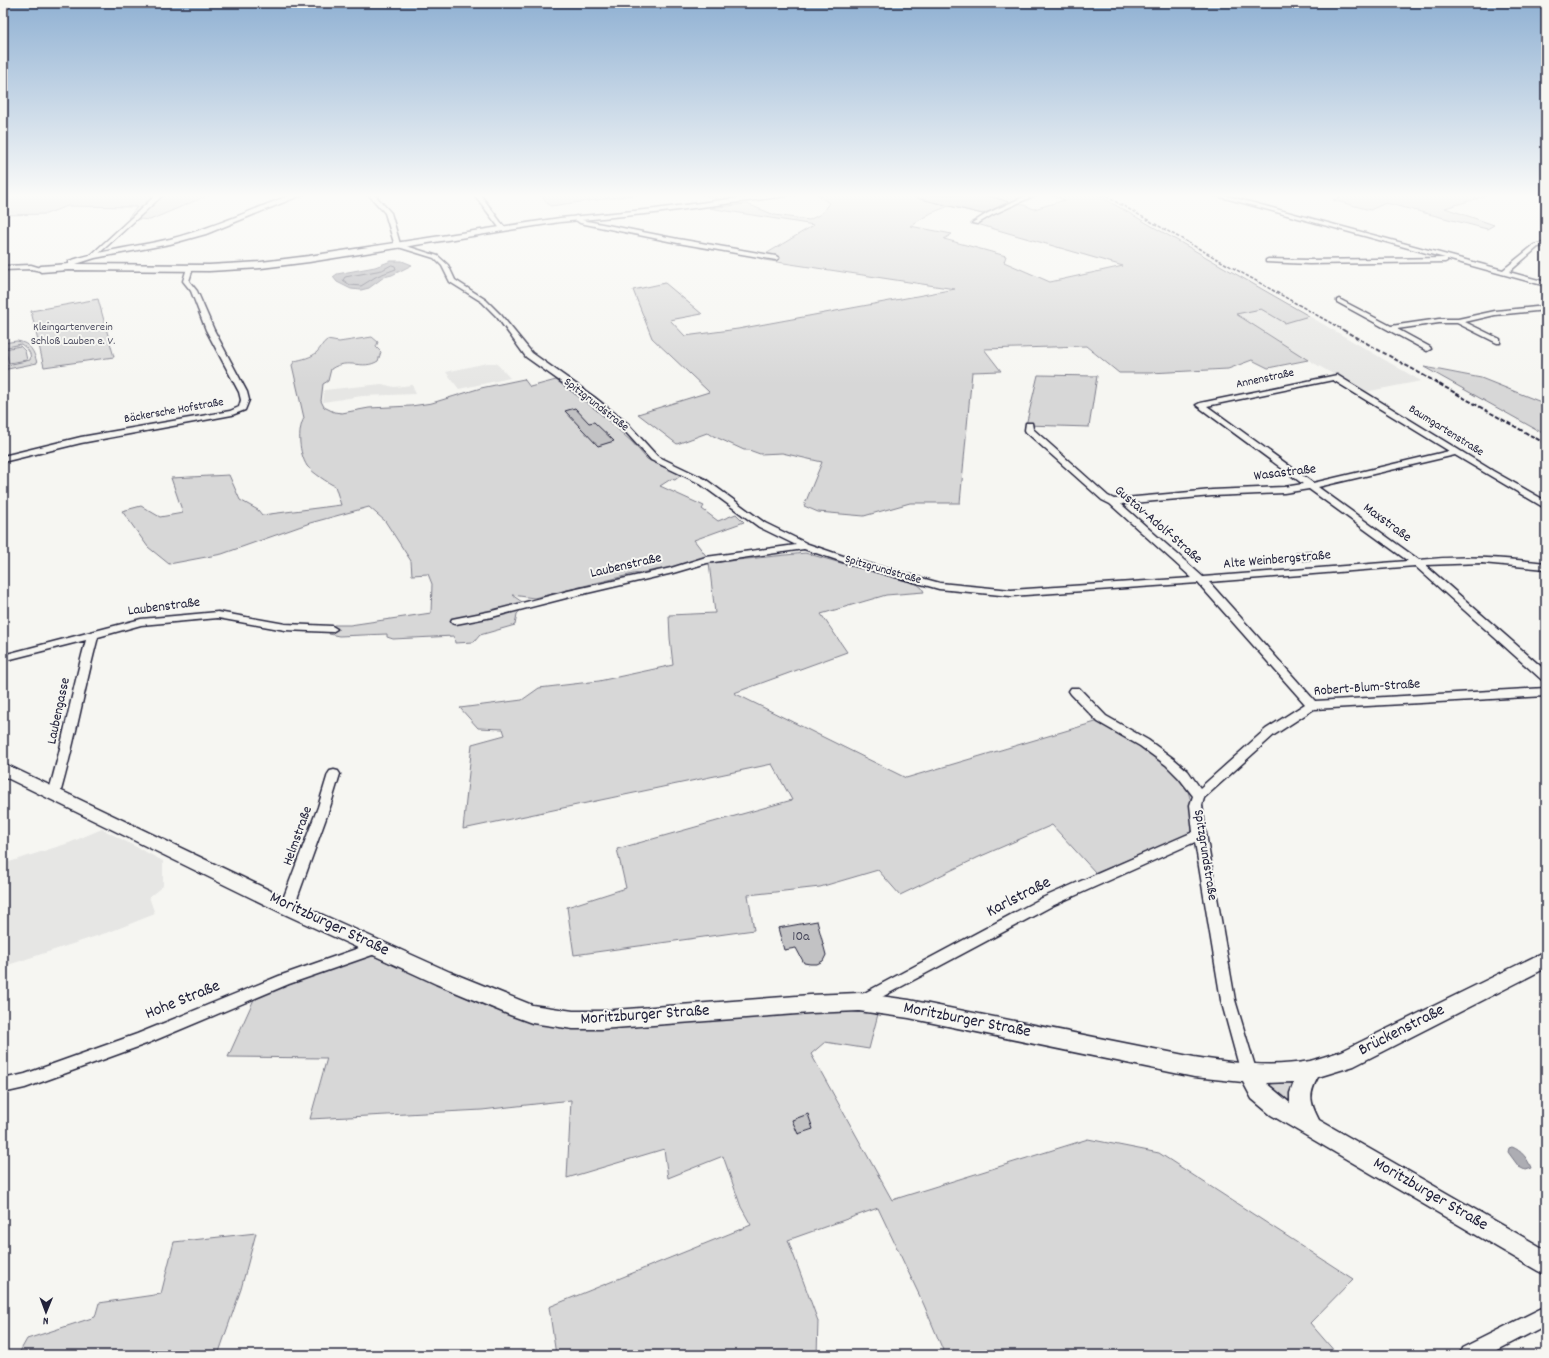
<svg xmlns="http://www.w3.org/2000/svg" width="1549" height="1358" font-family="Dekko,sans-serif">
	<rect width="100%" height="100%" fill="#f6f6f2"/>
	<filter id="ink" filterUnits="userSpaceOnUse"><feTurbulence type="fractalNoise" baseFrequency=".025" numOctaves="2"/><feDisplacementMap in="SourceGraphic" scale="8" xChannelSelector="R" yChannelSelector="G"/><feConvolveMatrix kernelMatrix="1 2 1 2 8 2 1 2 1" color-interpolation-filters="sRGB"/></filter>
	<g filter="url(#ink)">
		<path fill="#e6e6e4" d="M1261,309l24,14 24,-7 112,65 -56,11 -69,-39 -61,-39z
			M487,363h9l14,15 -51,11 -13,-17z
			M382,384l12,3 18,-2 4,9 -54,2 -39,6 1,-12z
			M102,829l61,32v25l-14,11 6,17 -43,17 -107,35 -2,-24v-78l66,-21z"/>
		<path fill="#d7d7d7" stroke="#7c7c89" fill-rule="evenodd" d="M3,194h208l-61,26 -22,-2 9,-11 -70,-1 -21,8 -43,1 4,-5h-4z
			M540,194h101l-91,12z
			M702,194h68l-46,7z
			M817,194h206l3,1 -12,6 20,8 31,-9 -17,-6h48l213,122 -24,7 -24,-14 -25,5 72,46 -40,8 -16,-8 -24,9 -78,4h-31l-33,-27 -102,3 17,22 -29,1 -12,131h-50l-46,13 -46,-4 -14,-6 18,-44 -40,-9 -22,1 -11,-4h-5l-37,-17 -30,11 -39,-30 71,-22 -57,-54 -19,-48 32,-7 37,31 -32,6 15,16 53,-7 217,-40 -191,-29 -5,-2 55,-33 -105,-17 38,-4 28,11 34,5 12,-6 8,-11zM949,206l42,10 -14,8 146,42 -73,16 -46,-20 2,-6 -62,-17 8,-5 -42,-8 21,-13z
			M1349,194h132l5,2 -41,12 49,17 -7,4 -101,-26 -16,7 -37,-10z
			M98,299l16,58 -70,10 -13,-56z
			M372,337l6,5 -2,5 5,5 -3,9c-16,10 -29,-4 -47,8l-3,12 -5,3 -2,17 3,6 10,5 8,1 27,-5 42,-2 21,-3 49,-15 43,-9 6,8 26,-7 39,29 37,33 15,17 34,16 -6,5 -4,-1 -11,7 44,20 -2,3 16,12 18,-7 8,8 -50,18 13,17 -38,11 -36,6 -99,24 -22,-3 10,7v6l-5,6 -2,11 -35,10 -6,7 -19,1 -1,-7 -61,3 -6,-2v-3l-48,2 -10,-2 5,-9h16l81,-12 1,-29 -4,-10 -16,1 -1,-14 -26,-40 -16,-14 -59,16 -88,31 -53,10 -21,-17 -26,-36 19,-5 19,11 23,-4 -12,-35 58,-3 11,25 18,10 4,5 79,-10 -6,-19c-7,-3 -23,-14 -28,-20 -8,-13 -10,-35 -3,-48l-12,-53 3,-4c7,-2 16,-3 22,-9 4,-4 5,-9 10,-12l12,2z
			M17,341c13,2 17,10 20,22l-34,7v-4l27,-6c2,-8 -3,-11 -9,-16l-18,4v-5z
			M20,346l5,5 2,9 -18,3 -4,-14z
			M1424,367l57,11 65,26v31z
			M1038,375l59,1 -8,51 -63,-2z
			M805,553l112,31 5,4 2,4 -38,3 -65,19 26,38 -113,41 172,85 193,-57 44,24 21,17 21,20 6,19 3,27 -5,6 -93,39 -44,-48 -73,32 -79,38 -22,-25 -58,17 -72,8 6,35 -180,25 -7,-48 59,-19 -9,-39 175,-49 -20,-36 -309,65 9,-85 33,-9 -2,-6 -25,-1 -18,-20 62,-8 17,-12 60,-7 74,-16 -3,-27 -1,-23 46,-2 -6,-50z
			M371,955l119,53 53,17 40,3 264,-17 31,3 -9,35 -44,-7 -14,12 81,146 196,-61 71,14 194,126 -43,44 26,30v2h-391l-21,-50 -46,-97 -90,32 30,81 -1,34h-261l-7,-48 202,-82 -10,-18 -18,-51 -55,22 -4,-29 -97,29 4,-78 -89,10 -172,9 17,-61 -99,-1 27,-60z
			M1269,1083h24l2,1 -1,22 -26,-18z
			M256,1233l-15,56 -23,66h-200l9,-16 68,-22 4,-14 62,-9 13,-52z"/>
		<path fill="#adadb3" stroke="#757583" d="M391,261h11l10,4 -20,10 -8,2 -15,11 -8,2 -10,-1 -14,-7 -4,-5 4,-3 38,-7z
			M1512,1147c9,3 16,12 19,21l-6,2 -6,-3 -11,-15 1,-4z"/>
		<g fill="none" stroke-linecap="round" stroke-linejoin="round">
			<path stroke="#5a5a6b" stroke-width="1" d="M392,265l3,1 1,3 -19,7 -16,10 -11,-1 -7,-5 2,-3 37,-7z"/>
			<path stroke="#757583" stroke-width="2" d="M674,210l123,-16"/>
		</g>
		<path fill="#c2c2c4" stroke="#22223b" d="M917,194h66l26,8 -26,12 -67,-16z
			M575,408l14,15 5,-1 20,19 -16,5 -33,-35z
			M1311,551l7,8 -15,2 -7,-9z
			M817,921l9,34 -3,6 -6,3h-7l-6,-1 -8,-15 -12,2 -6,-22z
			M808,1114l5,15 -15,5 -6,-14z"/>
		<g fill="none" stroke-linecap="round" stroke-linejoin="round">
			<g stroke="#22223b" stroke-width="3">
				<path id="street" d="M157,194h7l-69,63h-4v-2z
					M368,194h6l17,19 9,31 38,12 10,9 7,15 31,20 15,15 31,38 62,44 34,27 29,32 48,23 60,44 43,21 47,16 85,23 71,7 181,-12 -82,-74 -8,-4 -76,-68 -1,-2 1,-7h6l1,6 75,67 6,3 98,-9 72,-3 19,-3 -107,-79 4,-2 137,-28 156,96 53,30v7l-3,-1 -88,-52 -137,32 101,73c43,-5 84,-2 127,3v6l-64,-6 -57,2 121,106v10l-4,-1 -127,-114 -206,16 106,119 231,-13v8l-232,13 -40,26 -70,63 -2,7 4,29 29,166 22,73 -3,5 -5,2 -5,-2 -3,-5 -20,-73 -26,-158 -143,64 -187,100 -5,2 -5,-2 -2,-4 2,-4 187,-100 151,-66 -3,-27 3,-9 -14,-18 -13,-13 -26,-19 -42,-24 -27,-28 -2,-3 2,-3h8l27,28 42,24 26,19 14,12 12,17 66,-59 39,-25 -107,-121 -187,13 -72,-7 -90,-25 -45,-15 -97,14 -34,10 -103,24 -78,20 -36,7 -4,-1 -1,-2 1,-2 40,-8 76,-20 103,-23 35,-11 90,-12 -37,-18 -60,-44 -48,-23 -29,-32 -34,-27 -62,-44 -29,-40 -15,-15 -32,-20 -8,-16 -8,-8 -39,-12 -10,-33zM1333,380l116,71 -136,32 -106,-77zM1309,489l99,72 -205,16 -82,-73 91,-8 72,-3z
					M474,194h6l25,34v2h-4z
					M1030,194h8l-46,21 -15,9 -5,-1 16,-10z
					M1210,194h10l283,76 31,-25 12,-3v4l-8,1 -29,25 37,10v4l-99,-27v2l-2,1 -136,2 -43,-2v-2l2,-1 41,1 136,-2z
					M576,216l6,4 96,19 98,17 3,2 -3,2 -98,-17 -98,-20 -7,-5z
					M31,265l13,4 -3,2 -10,-2 -28,1v-4z
					M190,266l3,2 -4,13 8,10 17,39 33,62 2,8 -4,10 -13,5 -151,28 -78,19v-6l78,-19 149,-26 9,-4 2,-7 -2,-8 -33,-62 -15,-39 -8,-10 4,-13z
					M1339,299l52,27 48,-7h19l37,-8 51,-5v4l-51,5 -30,7 35,17v4h-3l-40,-20h-18l-42,6 33,18 1,2 -4,2 -90,-49v-2z
					M218,612l67,12 47,2 5,3 -5,3 -47,-2 -67,-12 -77,7 -43,12c-14,52 -23,105 -38,157l-2,3 -4,1 -4,-1 -2,-3c15,-51 24,-103 38,-154l-83,21v-6l138,-36z
					M334,770l4,1 2,3 -10,33 -36,100 -2,4 -5,1 -5,-1 -2,-4 38,-100 10,-33 2,-3z
					M376,942l5,2 2,4 -2,4 -92,32 -143,60 -121,44 -22,5v-14l22,-5 112,-40 142,-58z
					M1546,1306v19l-58,30h-28l2,-7z"/>
			</g>
			<g stroke="#22223b" stroke-width="3">
				<path id="secondary" d="M293,194h11l-98,40 -36,10 -75,14 -19,6 133,1 52,-3 48,-6 251,-38 95,-9 112,-15h23l-4,2 -131,17 -95,9 -251,40 -48,6 -52,3 -141,-1 -27,2 -4,-3 4,-3 28,-2v-3c33,-11 67,-14 101,-22 42,-11 82,-29 123,-45z
					M3,763l291,139 156,70 82,33 41,6h28l209,-16 49,-2 50,7 285,57c38,6 78,11 116,4 11,-3 22,-7 32,-10l204,-100v17l-192,98 -36,11c-10,18 -8,25 1,43l227,130v25l-8,-4 -267,-156 -19,-16 -9,-17 -49,-5 -285,-59 -50,-7 -49,2 -209,16h-28l-41,-6 -22,-8 -74,-31 -156,-72 -277,-136zM1294,1082l-4,11v10l-24,-20z"/>
			</g>
			<use href="#street" fill="#f6f6f2" fill-rule="evenodd"/>
			<use href="#secondary" fill="#f6f6f2" fill-rule="evenodd"/>
			<path stroke="#22223b" stroke-width="1.5" stroke-dasharray="3.5 1.5" stroke-linecap="butt" d="M1102,194l243,137"/>
			<path stroke="#22223b" stroke-width="2" stroke-dasharray="4.5 2" stroke-linecap="butt" d="M1343,330l203,114"/>
		</g>
	</g>
	<linearGradient id="sky" x2="0" y2="1"><stop stop-color="#90b1d3"/><stop offset="0.51" stop-color="#fbfbf9"/><stop offset="1" stop-color="#fbfbf9" stop-opacity="0"/></linearGradient>
	<rect width="1549" height="384" fill="url(#sky)"/>
	<g text-anchor="middle" dominant-baseline="central" stroke-width="4" stroke-linejoin="round" paint-order="stroke">
		<g font-size="12" fill="#4f4f62" stroke="#f6f6f2">
			<text x="73" y="327">Kleingartenverein<tspan x="73" dy="14">Schloß Lauben e. V.</tspan></text>
		</g>
		<g font-size="12" fill="#22223b" stroke="#f6f6f2">
			<text transform="translate(1265 379) rotate(-12)">Annenstraße</text>
			<text transform="translate(596 405) rotate(38)">Spitzgrundstraße</text>
			<text transform="translate(174 411) rotate(-10)">Bäckersche Hofstraße</text>
			<text transform="translate(1446 431) rotate(32)">Baumgartenstraße</text>
			<text transform="translate(883 570) rotate(16)">Spitzgrundstraße</text>
		</g>
		<g font-size="14" fill="#22223b" stroke="#f6f6f2">
			<text transform="translate(1285 473) rotate(-7)">Wasastraße</text>
			<text transform="translate(1387 523) rotate(36)">Maxstraße</text>
			<text transform="translate(1158 525) rotate(41)">Gustav-Adolf-Straße</text>
			<text transform="translate(1277 560) rotate(-5)">Alte Weinbergstraße</text>
			<text transform="translate(626 566) rotate(-13)">Laubenstraße</text>
			<text transform="translate(164 607) rotate(-7)">Laubenstraße</text>
			<text transform="translate(1367 688) rotate(-4)">Robert-Blum-Straße</text>
			<text transform="translate(59 711) rotate(-78)">Laubengasse</text>
			<text transform="translate(298 836) rotate(-70)">Helmstraße</text>
			<text transform="translate(1205 855) rotate(81)">Spitzgrundstraße</text>
		</g>
		<g font-size="14" fill="#4a4a5d">
			<text x="801" y="937">10a</text>
		</g>
		<g font-size="17" fill="#22223b" stroke="#f6f6f2">
			<text transform="translate(1019 898) rotate(-27)">Karlstraße</text>
			<text transform="translate(329 925) rotate(25)">Moritzburger Straße</text>
			<text transform="translate(183 1001) rotate(-22)">Hohe Straße</text>
			<text transform="translate(645 1016) rotate(-4)">Moritzburger Straße</text>
			<text transform="translate(967 1021) rotate(11)">Moritzburger Straße</text>
			<text transform="translate(1402 1031) rotate(-27)">Brückenstraße</text>
			<text transform="translate(1430 1195) rotate(30)">Moritzburger Straße</text>
		</g>
	</g>
	<rect width="1549" height="1358" fill="none" stroke="#f6f6f2" stroke-width="16"/>
	<rect x="8" y="8" width="1533" height="1342" fill="none" stroke="#22223b" stroke-width="1.5" filter="url(#ink)"/>
	<g transform="translate(46 1312) rotate(181)" stroke="#f6f6f2" stroke-width="3" paint-order="stroke">
	<path d="M0-3L7 15L0 10L-7 15Z" fill="#22223b"/>
	<text y="-6" font-size="11" font-weight="bold" text-anchor="middle" fill="#22223b">N</text>
	</g>
</svg>
